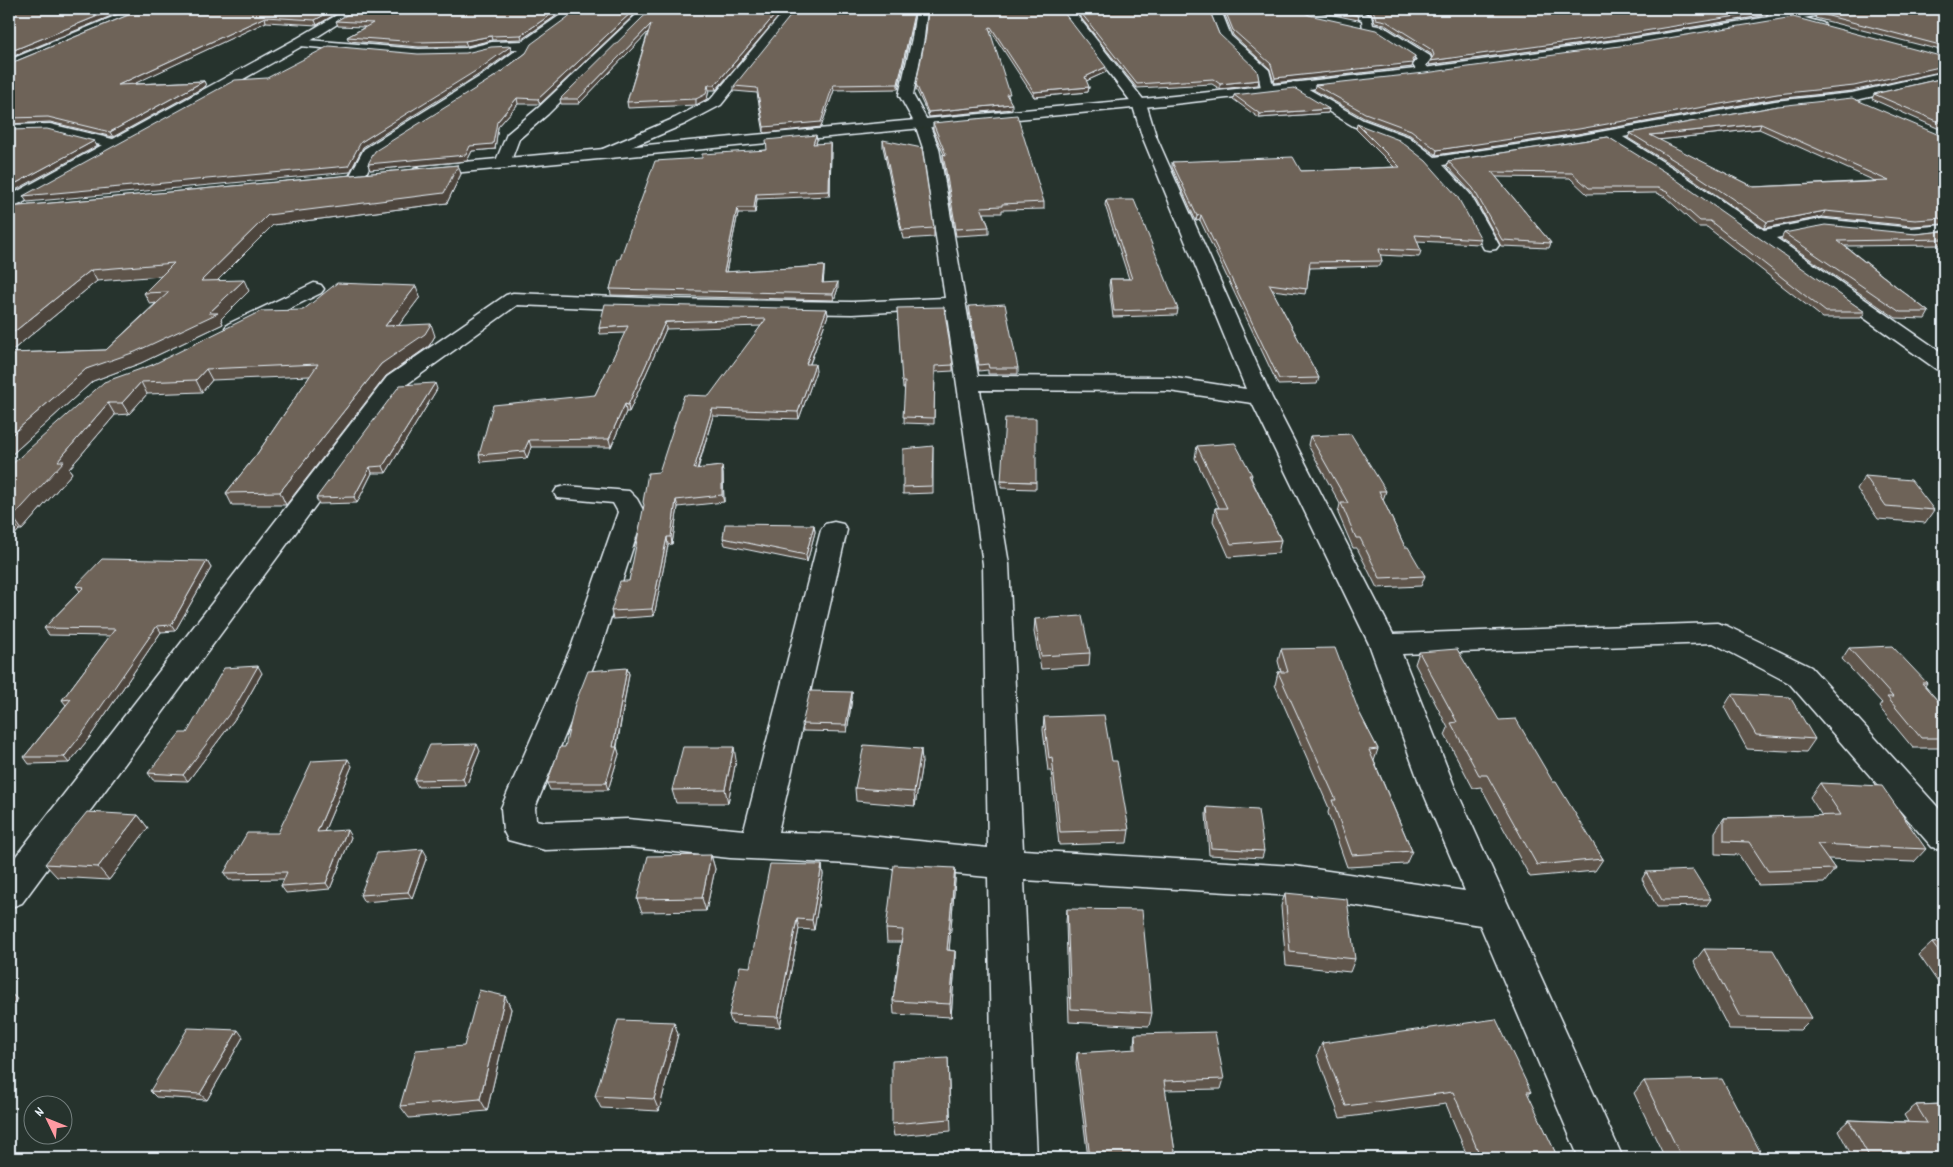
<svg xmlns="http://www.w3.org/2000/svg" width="1953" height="1167" font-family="Dekko,sans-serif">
	<rect width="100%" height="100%" fill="#26332d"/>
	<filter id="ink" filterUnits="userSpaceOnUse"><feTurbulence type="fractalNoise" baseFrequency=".02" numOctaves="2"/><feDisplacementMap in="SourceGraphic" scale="10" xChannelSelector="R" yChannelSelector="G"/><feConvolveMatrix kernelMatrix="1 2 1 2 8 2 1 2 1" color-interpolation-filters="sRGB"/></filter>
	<g filter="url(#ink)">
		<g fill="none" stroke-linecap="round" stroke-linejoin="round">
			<g stroke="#e8f1f8" stroke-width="3">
				<path id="street" d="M132,9h15l-2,2 -136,58v-9z
					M569,9h13l-51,38 -5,9 -32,24 -119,75 -12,25h-12l-2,-3 15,-28 120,-75 34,-25 -26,1 -25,6 -48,1 -119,-11 -4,-1 -2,-3 2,-3 123,10 48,-1 25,-6 31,-1z
					M645,9h13l-15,11 -95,94 -29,25 -10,27h-12l-2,-3 12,-29 31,-26 97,-92z
					M786,9h12l-77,96 -36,19 -77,33h-10l-3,-3 3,-3 77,-33 36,-19z
					M916,9h11l-3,29 -11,57 16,29 10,24 39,228 191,1 77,12 -104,-253 -10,-33 -72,-94h12l74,94 10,33 116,262 121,236 324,-11 10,3 84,41 133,147v37l-12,-4 -143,-164 -76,-40 -311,11 52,131 169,373h-44l-99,-233 -186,-29 -270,-16 13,278h-44l-5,-281 -139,-13 -119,-6 -102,-11 -83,3 -37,-10 -5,-10 -2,-22 71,-163 46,-133 -5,-9 -56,-5 -3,-5 3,-5 9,-2 63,5 8,8 7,13 -42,133 -67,163 1,12 9,2 83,-3 116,11 77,-300 4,-6 9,-2 9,2 4,6 -69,302 71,2 139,14 -5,-284 -37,-255 -94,5 -185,-3 -150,-6 -114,82 -381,516 -13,5v-43l378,-488 119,-82 7,-2 154,6 185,3 93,-4 -22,-150 -8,-24 -16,-29 13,-57zM980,390l189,1 83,12 117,241 51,141 45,106 -171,-25 -271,-16 -14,-286z
					M1209,9h86l-5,3 -68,1 9,23 38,34 5,19 -2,3h-10l-4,-18 -38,-36z
					M1340,9h14l17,7 2,9 11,2 46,29 1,3 -5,6 5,7 -2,3h-10l-6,-10 4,-5 -41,-27 -13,-3 -1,-10 -21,-9z
					M1555,9h14l1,1 -6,3z
					M1755,9h18l50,14 2,2 -6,4 -62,-18z
					M1944,72v8l-92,21 -77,8 -152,28 56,35 85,58 58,-11 90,9 32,-3v10l-32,3 -90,-9 -46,9 168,116v16l-8,-1 -269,-191 -60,-38 -164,25 27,29 29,51 -3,4 -6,1 -6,-1 -27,-49 -31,-35 -27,-22 -46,-17 -67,-40 7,-4 5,1 65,37 46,17 26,20 142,-21 198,-35 77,-8z
					M50,124l71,17 3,3 -3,3 -5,2 -66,-17 -41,1v-8z
					M314,283l7,2 3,4 -3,4 -79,39 -7,2 -7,-2 -3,-4 3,-4z"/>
			</g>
			<g stroke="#e8f1f8" stroke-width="3">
				<path id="secondary" d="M347,9h14l-57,36 -289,162 -6,1v-12l287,-157z
					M1819,9h25l-6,3 -213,36 -201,28 -250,28 -753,72 -6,-2 -2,-3 2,-3 6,-2 753,-70 250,-28 201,-28z"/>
			</g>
			<use href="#street" fill="#26332d" fill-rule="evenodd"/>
			<use href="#secondary" fill="#26332d" fill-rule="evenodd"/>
		</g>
		<path fill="#5f554c" stroke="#e8f1f8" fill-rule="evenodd" d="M143,9h201l-27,16 -51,-3 -133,62 71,-3 2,5 -93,51 -63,-15 -41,2v-60z
			M357,9h209l-44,30 -30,1 -25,6 -48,1 -70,-6 -2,-4 18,-10 -27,-1 -2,-5z
			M579,9h64l-9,6 -94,89h-22l-20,23 -3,22 -23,2 -5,10 -97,9 -2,-6 126,-87 32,-24z
			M654,9h131l-69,81h-7l-2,9 -11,6 -68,3 -1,-6 21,-70 -69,72h-18l-1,-5z
			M916,9l-18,80 -64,1 -13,37 -57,6 -7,-40 -23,-2v-5z
			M1061,9l45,63 -20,9 3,6 -1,5 -54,5 -43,-66 -1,1 22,77 -83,8 -13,-28v-5l10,-50z
			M1074,9h135l10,25 39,51 -38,4 -8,-5 -75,4z
			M1292,9h52l15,7 -1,4 -49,-10 -4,3 4,2 106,41 -3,11 -138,16 -4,-14 -37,-34 -8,-20v-5h66z
			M1358,9h203l4,1 203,1 -1,4 -142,23 -196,27 1,-4 2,-3 -1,-4 -46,-29 -10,-2 -3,-9z
			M1779,9h30l-18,3z
			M1944,9v42l-129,-33 2,-5z
			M1944,78v53l-72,-32 2,-5z
			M1315,85l537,6 -77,8 -198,35 -141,21 -26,-20 -46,-17 -50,-28z
			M1234,95l95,14 -1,4 -69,5 -26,-19z
			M1778,106l166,31v87l-32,2 -90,-9 -58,11 -84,-58 -52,-32 2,-5zM1759,129l116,52 -122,6 -95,-47z
			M933,123l111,79v7l-42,1v3h-18l5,14v7l-33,2 -13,-75v-7l1,1 -11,-26z
			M1357,124l124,115 -2,5 -62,-3 4,10 -2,6 -39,-2 2,6 -2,5 -70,2 -5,26 -33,-4 47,88 -2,6 -39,1 -78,-165 -4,1 -24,-54v-5l129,9 93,-4 -38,-38z
			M1608,137l257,175 -4,6h-38l-116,-91h-9l-33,-30 -9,-4 -69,1 -17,-16 -74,-1 55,66 -2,5 -48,-2 -29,-53 -25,-27 1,-5z
			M817,140l-1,4 15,4 -1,48 -73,3 -2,14h-17l-12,59 98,-6v5l-1,12 15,5 -4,12 -223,-5 -1,-6 10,-30 82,-101 65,-8z
			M883,140l51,88v9l-31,2 -20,-92z
			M458,165l3,9 -14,29 -174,22 -56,56 32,10 -28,28 2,5 -82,39 -48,18 -84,76v-250zM161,276l-17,17 6,11 6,-1 -50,47 -97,3 88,-72z
			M1106,200l72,109 -1,6 -64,2 -4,-32 1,-6h19l-24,-74z
			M1944,231v14l-99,1 84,66 -4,7 -29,-1 -115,-79 3,-6 132,1z
			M420,297l-21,28 36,11 -6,10 -43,30 -100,129h-54l-6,-12 31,-39 53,-78 -98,4 -10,12 -55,2 -18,20 -14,1 -46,54 3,4 -50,57h-3l-10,11v-76h2l141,-100 151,-55z
			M969,306l49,62v6h-30v-4l-9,1 -10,-60z
			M897,308l56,57v6l-18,1 -1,52 -30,-1 1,-35h-2z
			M827,309l1,6 -18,49 6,7 -17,48 -86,-3 -15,53 24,-3 1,8 1,28 -46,5 -6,37 -4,1 -14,71 -41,3 -2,-8 18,-30 30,-109 102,-146 -95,3 -37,83h-3l-15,35h-80l-4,11 -46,4 -2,-7 116,-60 30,-62 -25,1 -1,-6z
			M437,389l-51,84h-14l-15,30 -38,1 -3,-6z
			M1310,436l76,55 -3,9 22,47 20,29 -4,10 -44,2 -20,-40h-4l-15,-35 2,-9 -32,-59z
			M933,446v47l-30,1v-7z
			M1197,446l55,29 -1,3 30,62 -3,13 -49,4 -16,-36 2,-13h4l-24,-50z
			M1865,476l69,34 -9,13 -47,-4 -21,-30z
			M1001,481l35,1v7l-35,-1z
			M814,525l1,7 -8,30 -82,-17 -2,-7z
			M207,561l4,7 -36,63 -14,1 -71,105 -21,26 -40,1 -5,-7 42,-52 -4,-5 48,-64 -61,-1 -5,-7 36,-37 -4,-5z
			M1035,619l55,34 -1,13 -48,3 -7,-37z
			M1849,648l78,35 -2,3 19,22v40h-31l-34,-41 3,-4 -40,-44z
			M1281,649l78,63 19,37 -4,12 38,90 -6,13 -59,3 -19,-54 1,-5 -54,-123 3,-13h3l-3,-11z
			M1419,652l80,68 54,62 50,77 -8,12 -65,6 -49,-90 -8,1 -28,-53 3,-7 -33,-64z
			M627,668l2,6 -12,73 2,7 -11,36h-58l-3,-7 18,-36z
			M262,673l-22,39 -52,69 -35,-1 -5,-7 39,-40z
			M852,692v6l-5,34 -44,-1 -1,-7z
			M1732,694l83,45 -9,13 -59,-3 -23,-42z
			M1044,717l68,44 17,69 -2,13 -68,2 -8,-74h-3l-5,-41z
			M480,751l-14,35 -48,1 -4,-7z
			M736,760l-8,43h-52l-4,-13z
			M922,762l-7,44 -59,-5 -1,-13z
			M352,766l-28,66 27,5 -21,52 -44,4 -5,-7 3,-7 -55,1 -5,-7 54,-40z
			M1820,783l106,66 -12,13 -86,-3 7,10 -11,14 -66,2 -19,-30 -24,-1v-22l9,-14 98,-2 -12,-19z
			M1207,807l57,44 -2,7 -53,-3 -3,-41z
			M138,815l10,13 -39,52 -52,-3 -12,-13z
			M711,855l4,14 -9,42 -64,1 -5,-13z
			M427,856l-15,42 -48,4 -4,-7z
			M822,865l1,10 -9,55 -15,-1 -19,98 -48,-3 -3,-9 21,-48z
			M955,868v13l-6,69 6,1v13l-4,53 -57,-3 -1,-13 8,-59h-14l-1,-13z
			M1646,872l65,27 -5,7 -49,1 -15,-28z
			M1285,893l70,66 -5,13 -64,-7 -5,-59z
			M1067,909l85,104 -3,13 -80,-4 -3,-100z
			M1944,942v49l-25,-36 13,-12z
			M1704,949l108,69 -12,12 -71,-1 -35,-67z
			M505,996l6,13 -24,102 -78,7 -9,-12 64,-60z
			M678,1034l-19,77 -58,-3 -6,-12z
			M1135,1034l89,45 -3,10 -56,1 11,68h-88l-12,-95 1,-10 57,-3v-6z
			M243,1037l-36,63 -51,-3 -6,-6z
			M1322,1043l209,49 -3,4 30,62h-90l-22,-54 -106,14 -23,-63z
			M948,1058l3,73 -57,5 -2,-12z
			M1644,1081l119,76 -2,1h-96l-31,-65z
			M1944,1104v54h-91l-15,-28 11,-10 59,2 -4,-7 12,-10z"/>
		<path fill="#4d453e" stroke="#e8f1f8" d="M115,9h13l-119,49v-6z
			M335,9h9l-27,16 -2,-5z
			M559,9h7l-44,30 -1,-4z
			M635,9h8l-9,6 -94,89 -2,-5z
			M780,9h5l-69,81 -1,-5z
			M915,9h1l-18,80v-5z
			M1306,9h4l-1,1 -8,6 1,-5z
			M1792,9h17l-18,3z
			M1768,11l-1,4 -142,23 -196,27 1,-4z
			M265,17l1,5 -145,68 -3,-5z
			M651,24v5l-72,75 -1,-5z
			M491,36l1,4 -25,6 -2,-5z
			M511,46l1,5 -29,21 -120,75 -13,25 -323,30 -4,-6 338,-54z
			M1415,56l-1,4 -1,3 -1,4 -138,16 1,-5 137,-18z
			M1944,66v5l-92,20 -77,8 -198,35 -141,21 1,-5z
			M1106,67v5l-22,10 1,-5z
			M1259,80l-1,5 -38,4v-5z
			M204,81l2,5 -93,51 -3,-5z
			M708,85l1,5 -2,9 -11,6v-6z
			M833,85l1,5 -13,37 -57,6v-6z
			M1089,87l-1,5 -54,5v-5z
			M517,98l1,6 -20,23 -3,22 -23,2 -5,10 -97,9 -2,-6 102,-18 27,-24z
			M1012,104v5l-83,8 -1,-5z
			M1329,109l-1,4 -69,5 1,-4z
			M1761,124l-2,5 -111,12 2,-6z
			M816,135l1,5 -3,9 -1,-5z
			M94,141l3,5 -87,47 -1,-2v-4z
			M830,143l1,5 -1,48 -1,-5z
			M458,165l3,9 -14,29 -174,22 -67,67 -5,-11 67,-66z
			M756,194l1,5 -2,14 -1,-5z
			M737,208l1,5 -13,64 -1,-5z
			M1825,211l-3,6 -58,11 3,-6z
			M1201,215l-1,5 -4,1 1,-5z
			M824,266v5l-1,17 -1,-5z
			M91,270l6,11 -88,72v-17z
			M244,280l5,11 -28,28 2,5 -82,39 -48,18 -84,76v-20l77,-68 123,-56z
			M838,282v6l-4,12 -1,-6z
			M416,286l4,11 -30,40 -5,-11z
			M827,309l1,6 -21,56 -1,-7z
			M665,322l1,7 -37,83 -1,-7z
			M431,324l4,12 -6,10 -43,30 -100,129 -6,-13 101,-128z
			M815,364l1,7 -17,48 -1,-7z
			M206,369l6,11 -10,12 -6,-12z
			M141,382l6,12 -18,20 -7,-11z
			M435,383l2,6 -51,84 -3,-7z
			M108,403l7,12 -46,54 3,4 -50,57 -9,-13 45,-56z
			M625,404l1,8 -15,35 -2,-8z
			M712,409l1,7 -18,60 -1,-7z
			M529,440l2,7 -4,11 -3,-7z
			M722,466l1,8 1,28 -2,-7z
			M370,467l2,6 -15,30 -3,-6z
			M676,500l2,7 -6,37 -1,-7z
			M10,517l9,13 -10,11v-23z
			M814,525l1,7 -8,30 -1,-7z
			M667,537l1,8 -14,71 -2,-7z
			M207,561l4,7 -36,63 -4,-6z
			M157,626l4,6 -71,105 -21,26 -5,-6z
			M258,666l4,7 -22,39 -52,69 -5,-6z
			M627,668l2,6 -13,75 1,-2 2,7 -11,36 -2,-7 7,-36z
			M852,692v6l-5,34 -1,-7z
			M477,744l3,7 -14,35 -3,-7z
			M734,747l2,13 -8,43 -3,-14z
			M921,749l1,13 -7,44 -1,-14z
			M348,759l4,7 -31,73 -4,-7z
			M138,815l10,13 -39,52 -11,-13z
			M347,830l4,7 -21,52 -4,-6z
			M423,849l4,7 -15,42 -4,-6z
			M711,855l4,14 -9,42 -4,-13z
			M822,865l1,10 -9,55 -2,-10z
			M955,868v13l-7,82 -1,-13z
			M797,919l2,10 -19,98 -2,-10z
			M955,951v13l-4,53 -1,-13z
			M10,993l7,6 -8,11v-16z
			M505,996l6,13 -24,102 -7,-12z
			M674,1022l4,12 -19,77 -5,-12z
			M238,1030l5,7 -36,63 -7,-6z"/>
		<path fill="#6e6358" stroke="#e8f1f8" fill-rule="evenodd" d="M9,9h106l-106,43z
			M143,9h192l-20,11 -50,-3 -147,68 86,-4 -94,51 -62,-15 -39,1v-54z
			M357,9h202l-38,26 -30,1 -26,5 -47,1 -71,-5 26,-14 -37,-2z
			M579,9h56l-97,90 -21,-1 -20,24 -4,22 -23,2 -4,9 -98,9 7,-13 119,-74 32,-24 5,-9z
			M654,9h126l-65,76h-7l-2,9 -10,5 -69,3 24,-78 -73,75h-18l83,-82z
			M796,9h119l-17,75 -65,1 -12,37 -57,5 -7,-39 -23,-2z
			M928,9h133l45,58 -21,10 4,10 -55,5 -43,-65 -2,1 21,66h-4l6,10 -84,8 -12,-28 10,-50z
			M1078,9h131l10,25 38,36 2,10 -39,4 -7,-5 -76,5z
			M1292,9h14l-4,2 7,4 67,15 39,26 -3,4 1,3 -138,15 -4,-14 -38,-34 -8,-20h66z
			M1324,9h20l15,7z
			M1370,9h191l4,1 4,-1h191l8,2 -142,23 -196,27 4,-6 -2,-5 -46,-29 -10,-2 -3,-9z
			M1841,9h103v37l-127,-33z
			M1793,17l151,40v9l-90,20 -77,8 -198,35 -142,21 -26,-20 -46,-17 -50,-28 110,-12 202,-28z
			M329,46l89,8 48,-1 25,-6 20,-1 -29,21 -121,75 -13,24 -325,30 212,-116 32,-2z
			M1944,78v46l-70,-30z
			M1294,88l35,21 -69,5 -26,-19z
			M1852,98l92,39v81l-29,2 -90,-9 -58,11 -85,-57 -52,-32 148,-27zM1761,124l128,57 -136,6 -103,-52z
			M1017,115l27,87 -42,2v2l-21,1 8,20 -33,2 -13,-75 3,1 -13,-32z
			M1357,124l42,16 27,21 31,35 24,43 -66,-4 6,16 -42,-2 3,12 -72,1 -3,27 -38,-5 50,94 -40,1 -78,-164 -4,1 -25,-54 121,-5 8,14 99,-4z
			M47,129l47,12 -85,46v-57z
			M816,135l-3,9 17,-1 -1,48 -73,3 -2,14h-17l-13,64 100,-6 -2,17 16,-1 -5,12 -223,-5 8,-30h2l35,-98 47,-3v-4l65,-4 -1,-10z
			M1608,137l60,37 197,138h-39l-116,-91h-10l-33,-29 -9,-4h-69l-17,-15 -80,-1 59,71 -49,-3 -29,-52 -25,-27z
			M883,140l39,8 12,80 -32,2z
			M458,165l-14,28 -176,22 -67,66 43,-1 -35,33h9l-83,39 -49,17 -77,68v-84l97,-3 63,-58 -25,1 30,-30 -83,7 -82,66v-129z
			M1106,200h28l44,109 -64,2 -4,-32h22z
			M1825,225l91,9 28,-3v8l-106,2 91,71h-29l-116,-79z
			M337,283l79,3 -31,40 46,-2 -6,10 -44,30 -101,128 -54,1 31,-39 61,-90 -112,5 -10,11 -55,2 -19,21h-14l-50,58h6l-51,56h-3l-1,1v-53h2l93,-83 48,-17 109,-54 42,-1z
			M605,304l222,5 -21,55h9l-17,48 -86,-3 -18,60 28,-3v29l-46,5 -5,37h-4l-15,72 -41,2 9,-30h9l15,-76 -1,-3 5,-29 11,-1 25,-77 25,1 57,-77 -101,3 -37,83 -3,-1 -16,35 -80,1 -5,11 -45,4 14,-50 102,-10 33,-69 -29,2z
			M1005,304l13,64h-29l-1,-4 -9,1 -10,-59z
			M944,307l9,58 -18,1 -1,52 -31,-1 2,-35h-3l-5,-74z
			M435,383l-52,83 -13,1 -16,30 -38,1 84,-113z
			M1005,418h31v64l-35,-1z
			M1351,434l35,57h-7l26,56h3l17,29 -45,2 -20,-40h-4l-15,-35h7l-38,-67z
			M1235,443l17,32h-3l32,65 -50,4 -16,-36h12l-30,-62z
			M933,446l-1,40 -29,1v-38z
			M1865,476l46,4 23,30 -48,-4z
			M725,524l89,1 -8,30 -83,-17z
			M102,559l105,2 -36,64 -14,1 -72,104 -21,27h-40l47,-58 -9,1 53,-71 -71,-1 40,-41 -8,-1z
			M1082,616l8,37 -49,3 -6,-37z
			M1892,646l35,37h-5l22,25v30h-23l-34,-41h6l-44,-49z
			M1335,648l24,64 19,37 -9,1 43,101 -60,4 -20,-55h4l-58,-128h10l-7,-23z
			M1457,649l42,71 17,-1 37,63h3l47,77 -66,6 -50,-90h-8l-28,-52 6,-1 -38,-70z
			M258,666l-22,39 -53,70 -35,-2 32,-40h7l37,-65z
			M627,668l-14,79h4l-11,36h-59l13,-36h5l10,-43 13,-33z
			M810,691l42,1 -6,33 -44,-1z
			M1732,694l58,3 25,42 -59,-4z
			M1104,715l8,46h5l12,69 -69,2 -8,-75 -3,1 -5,-41z
			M477,744l-14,35 -49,1 16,-35z
			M864,745l57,4 -7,43 -59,-4z
			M683,747h51l-9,42 -53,1z
			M348,759l-31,73 30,-2 -21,53 -45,3 6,-14 -63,1 23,-40h31l34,-72z
			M1820,783l62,3 44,63 -109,-5 18,25 -67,2 -19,-29 -25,-1v-23l117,-3z
			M1207,807l51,3 6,41 -53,-3z
			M87,812l51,3 -40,52 -53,-3z
			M423,849l-15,43 -48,3 17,-42z
			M711,855l-9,43 -65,1 11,-43z
			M770,864l52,1 -10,55 -15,-1 -19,98 -49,-2 11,-49 10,1z
			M894,865l61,3 -8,82 8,1 -5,53 -57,-3 10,-71 -17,-1z
			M1693,870l18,29 -49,1 -16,-28z
			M1285,893l62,6 8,60 -65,-7z
			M1067,909l75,1 10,103 -81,-4z
			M1944,942v17l-12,-16z
			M1704,949l69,1 39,68 -72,-1z
			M479,990l26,6 -25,103 -80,7 16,-56 48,-4z
			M1496,1019l35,73h-4l31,66h-77l-28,-66 -107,14 -24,-63z
			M618,1020l56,2 -20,77 -59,-3z
			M188,1028l50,2 -38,64 -50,-3z
			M1215,1032l9,47 -60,2 12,77h-86l-13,-105 59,-4 -1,-15z
			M948,1058l2,61 -58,5v-63z
			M1722,1079l41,78 -81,1 -38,-77z
			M1944,1104v54h-74l-21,-38 78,3 -11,-18z"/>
	</g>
	<rect width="1953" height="1167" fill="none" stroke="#26332d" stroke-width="30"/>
	<rect x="15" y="15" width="1923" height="1137" fill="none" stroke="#e8f1f8" stroke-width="2" filter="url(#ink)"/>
	<g transform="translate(48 1120) rotate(313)"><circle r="24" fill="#26332d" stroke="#747f7e"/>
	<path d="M0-4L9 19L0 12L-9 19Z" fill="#ff9aa2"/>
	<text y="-8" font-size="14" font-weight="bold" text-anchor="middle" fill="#e8f1f8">N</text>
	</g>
</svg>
